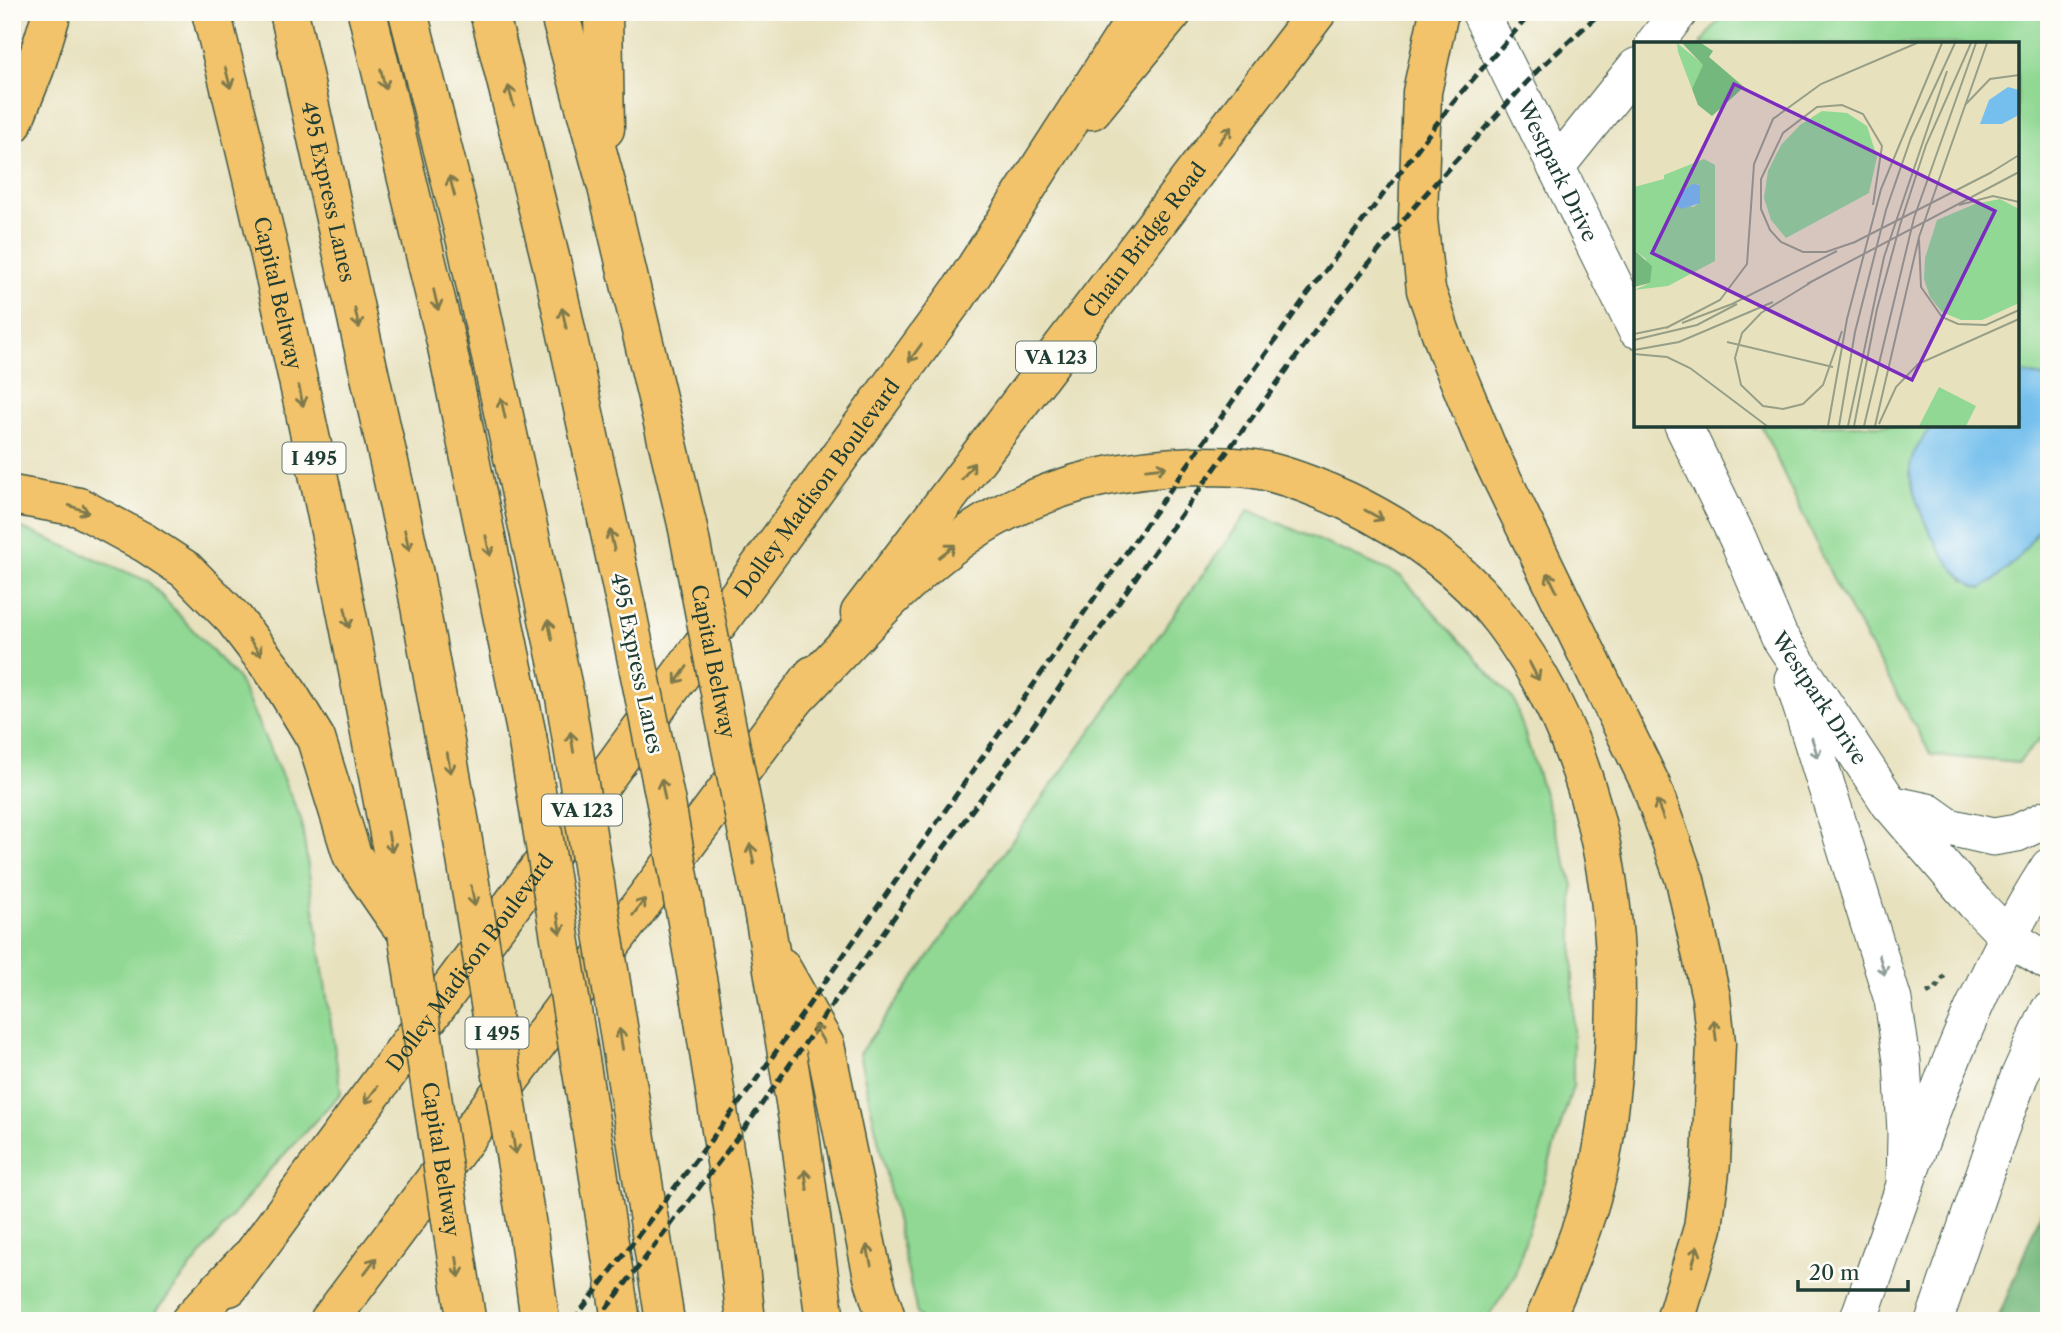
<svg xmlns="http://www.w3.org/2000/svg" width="2061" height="1333" font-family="'Libre Caslon Text',serif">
	<rect width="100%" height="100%" fill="#fdfcf7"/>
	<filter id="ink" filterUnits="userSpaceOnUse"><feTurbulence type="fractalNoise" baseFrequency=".0143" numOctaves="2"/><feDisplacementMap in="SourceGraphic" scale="14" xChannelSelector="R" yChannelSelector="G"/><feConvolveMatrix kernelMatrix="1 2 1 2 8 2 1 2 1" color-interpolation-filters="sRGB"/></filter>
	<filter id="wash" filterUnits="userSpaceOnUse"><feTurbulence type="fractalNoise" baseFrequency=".00686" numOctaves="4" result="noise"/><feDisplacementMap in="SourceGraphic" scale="28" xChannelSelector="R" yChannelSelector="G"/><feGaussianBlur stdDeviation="1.57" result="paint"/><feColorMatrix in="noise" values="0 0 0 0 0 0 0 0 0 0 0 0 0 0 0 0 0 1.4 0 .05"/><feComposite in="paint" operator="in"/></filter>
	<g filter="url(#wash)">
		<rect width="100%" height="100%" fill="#e7e1be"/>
		<path fill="#90d893" stroke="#588a64" stroke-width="2" d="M1725,12h324v374l-6,-9 -26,-4v-329h-316z
			M1761,425h171l-18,28 13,74 13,22 24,32 54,-22 31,-44v214l-31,34 -87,-8 -95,-170z
			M1249,510l152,66 113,124 59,185v201l-59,191 -28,44h-563l-6,-8 -58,-259z
			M12,528h10l126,53 91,99 62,139 40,274 -74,80 -119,148h-136z"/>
		<path fill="#74b87d" stroke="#4a7a58" stroke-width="2" d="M2049,1192v129h-52z"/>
		<path fill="#74bfed" stroke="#4a7e90" stroke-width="2" d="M2017,373l26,4 6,9v129l-31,44 -27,24 -9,5c-33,-4 -73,-88 -72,-120 1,-15 13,-30 22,-43h85z"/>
	</g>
	<g filter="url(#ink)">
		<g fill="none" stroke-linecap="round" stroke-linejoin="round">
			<g stroke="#3d5649" stroke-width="39">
				<g id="minor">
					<path id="s1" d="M1480,12l156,317"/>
					<path d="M1654,44l25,-32"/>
					<path d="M1556,167l80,-100"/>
					<path id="s2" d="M1683,425l55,114 41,97 111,168 85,99 33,34 41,25"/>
					<path d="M1793,679l100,321 9,61 4,72 -1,54"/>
					<path d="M1890,804l38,8 21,15 44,10 24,-4 32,-15"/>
					<path d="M1858,1321c54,-154 102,-316 191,-454"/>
					<path d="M1934,1321l64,-186 21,-58 30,-66"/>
				</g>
			</g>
			<g stroke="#3d5649" stroke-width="41">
				<g id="major">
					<path d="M1092,110l81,-98"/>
					<path id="s3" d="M860,613l457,-601"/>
					<path id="s4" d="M229,1287l337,-455 408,-560"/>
					<path d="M329,1321l484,-646"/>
				</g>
			</g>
			<g stroke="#3d5649" stroke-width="41">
				<g id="highway">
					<path id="s5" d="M211,12c78,304 141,613 196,921"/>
					<path id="s6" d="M289,12l126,567 46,250"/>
					<path d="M367,12l79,330 81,394"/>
					<path d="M408,12l58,229 99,456"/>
					<path d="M489,12l63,253 74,342"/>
					<path d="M559,12l48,175 80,337"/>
					<path d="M603,12l2,117"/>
					<path d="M1439,12l-17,80 -4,127 8,71 22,63 40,97 163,335 34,95 26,117 5,46 -5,120 -8,65 -28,93"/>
					<path d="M12,125l23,-57 17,-56"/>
					<path d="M956,298l184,-286"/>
					<path d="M12,495l67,12 66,36 41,27 48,49 45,59 37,61 36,116 47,68"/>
					<path d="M793,701c65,-66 128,-146 212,-189 61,-31 121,-44 190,-46 26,0 53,0 78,7 26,7 50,17 74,28 58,28 115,67 155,120 102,134 127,310 108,473 -3,26 -6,53 -12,78 -12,51 -33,101 -54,149"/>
					<path d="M765,921l33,199 27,201"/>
					<path d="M781,967l44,78 48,232 14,44"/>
					<path d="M701,1001l33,212 12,108"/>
					<path d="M631,1107l34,214"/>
					<path d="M595,1151l26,170"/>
					<path d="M529,1238l11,83"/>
					<path d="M190,1321l58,-62"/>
				</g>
			</g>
			<path stroke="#3d5649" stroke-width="4.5" stroke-dasharray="5 5" stroke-linecap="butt" d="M1927,993l9,-5 11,-16"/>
			<use href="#minor" stroke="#fff" stroke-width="37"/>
			<use href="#major" stroke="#f2c36a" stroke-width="38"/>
			<use href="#highway" stroke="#f2c36a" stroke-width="38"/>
			<path stroke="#1f3d34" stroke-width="5" stroke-dasharray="10 5" stroke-linecap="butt" d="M573,1321l176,-231 558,-795 146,-193 79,-90
				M597,1321l150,-196 189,-267 65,-86 142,-205 178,-244 93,-116 52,-58 72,-79 63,-58"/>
			<g stroke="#3d5649" stroke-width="41" stroke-linecap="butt">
				<g id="highway-bridge">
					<path id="s7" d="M687,524l78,397"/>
					<path d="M626,607l40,196 35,198"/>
					<path d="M565,697l66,410"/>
					<path d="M527,736l68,415"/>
					<path d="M461,829l68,409"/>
					<path id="s8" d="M407,933l59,385"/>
				</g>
			</g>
			<use href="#highway-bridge" stroke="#f2c36a" stroke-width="38"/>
		</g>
		<defs><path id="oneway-shaft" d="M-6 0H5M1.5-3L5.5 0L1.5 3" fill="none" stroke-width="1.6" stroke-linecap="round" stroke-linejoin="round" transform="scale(1.75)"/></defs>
		<g stroke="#7e794c">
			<use href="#oneway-shaft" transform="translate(228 78) rotate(76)"/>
			<use href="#oneway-shaft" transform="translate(383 79) rotate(77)"/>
			<use href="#oneway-shaft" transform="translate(511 96) rotate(-105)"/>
			<use href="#oneway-shaft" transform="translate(1225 135) rotate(-53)"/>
			<use href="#oneway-shaft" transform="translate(452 186) rotate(-105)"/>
			<use href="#oneway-shaft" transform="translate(436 300) rotate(77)"/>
			<use href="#oneway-shaft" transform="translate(357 318) rotate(77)"/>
			<use href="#oneway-shaft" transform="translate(564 318) rotate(-102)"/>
			<use href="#oneway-shaft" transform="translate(915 353) rotate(126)"/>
			<use href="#oneway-shaft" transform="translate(301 396) rotate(78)"/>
			<use href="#oneway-shaft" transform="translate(503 408) rotate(-102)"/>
			<use href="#oneway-shaft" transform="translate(1156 468) rotate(-6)"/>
			<use href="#oneway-shaft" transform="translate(968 471) rotate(-53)"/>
			<use href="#oneway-shaft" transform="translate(79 509) rotate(20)"/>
			<use href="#oneway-shaft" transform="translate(1374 515) rotate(29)"/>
			<use href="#oneway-shaft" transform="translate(407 540) rotate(77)"/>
			<use href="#oneway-shaft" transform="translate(612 540) rotate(-102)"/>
			<use href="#oneway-shaft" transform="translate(488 546) rotate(78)"/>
			<use href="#oneway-shaft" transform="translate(947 551) rotate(-38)"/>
			<use href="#oneway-shaft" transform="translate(1552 582) rotate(-116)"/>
			<use href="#oneway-shaft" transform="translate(347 618) rotate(78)"/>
			<use href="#oneway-shaft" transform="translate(550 630) rotate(-102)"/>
			<use href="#oneway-shaft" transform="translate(255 647) rotate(53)"/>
			<use href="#oneway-shaft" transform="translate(1534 671) rotate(62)"/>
			<use href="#oneway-shaft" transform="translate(681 675) rotate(126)"/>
			<use href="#oneway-shaft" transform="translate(572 742) rotate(-99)"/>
			<use href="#oneway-shaft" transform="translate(449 763) rotate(80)"/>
			<use href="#oneway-shaft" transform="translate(663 789) rotate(-101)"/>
			<use href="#oneway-shaft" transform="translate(1660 810) rotate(-111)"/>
			<use href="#oneway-shaft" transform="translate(390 842) rotate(79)"/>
			<use href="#oneway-shaft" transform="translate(752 854) rotate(-101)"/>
			<use href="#oneway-shaft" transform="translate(473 896) rotate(80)"/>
			<use href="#oneway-shaft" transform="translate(639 907) rotate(-53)"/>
			<use href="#oneway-shaft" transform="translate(559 924) rotate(80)"/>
			<use href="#oneway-shaft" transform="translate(1715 1030) rotate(-97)"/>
			<use href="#oneway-shaft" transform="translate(819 1034) rotate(-120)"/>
			<use href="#oneway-shaft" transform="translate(621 1039) rotate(-99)"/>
			<use href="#oneway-shaft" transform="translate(371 1095) rotate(127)"/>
			<use href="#oneway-shaft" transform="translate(514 1144) rotate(81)"/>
			<use href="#oneway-shaft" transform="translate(806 1180) rotate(-97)"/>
			<use href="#oneway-shaft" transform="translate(869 1255) rotate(-102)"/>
			<use href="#oneway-shaft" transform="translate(1695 1256) rotate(-74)"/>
			<use href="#oneway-shaft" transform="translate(370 1266) rotate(-53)"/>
			<use href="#oneway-shaft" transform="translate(458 1267) rotate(82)"/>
		</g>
		<g stroke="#8f9e9a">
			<use href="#oneway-shaft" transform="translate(1815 748) rotate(72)"/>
			<use href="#oneway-shaft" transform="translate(1882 965) rotate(74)"/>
		</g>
	</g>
	<g text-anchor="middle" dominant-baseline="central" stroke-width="5" stroke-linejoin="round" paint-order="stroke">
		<g fill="#fdfcf7" stroke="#62766e" stroke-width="2">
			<rect x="1016" y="341.5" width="80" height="31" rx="5"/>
			<rect x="282.5" y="442.5" width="63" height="31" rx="5"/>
			<rect x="542" y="794.5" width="80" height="31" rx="5"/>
			<rect x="465.5" y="1017.5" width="63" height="31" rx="5"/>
		</g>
		<g font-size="19" font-weight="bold" fill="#1f3d34">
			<text x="1056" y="357">VA 123</text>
			<text x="314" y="458">I 495</text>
			<text x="582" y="810">VA 123</text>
			<text x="497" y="1033">I 495</text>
		</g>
		<g font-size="21" fill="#1f3d34" stroke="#fdfcf7">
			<text stroke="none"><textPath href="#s1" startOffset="177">Westpark Drive</textPath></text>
			<text stroke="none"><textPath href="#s6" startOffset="184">495 Express Lanes</textPath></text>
			<text stroke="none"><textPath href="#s3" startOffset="469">Chain Bridge Road</textPath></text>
			<text stroke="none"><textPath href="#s5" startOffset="289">Capital Beltway</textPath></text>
			<text stroke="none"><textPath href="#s4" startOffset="992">Dolley Madison Boulevard</textPath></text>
			<text stroke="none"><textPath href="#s7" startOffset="140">Capital Beltway</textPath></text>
			<text transform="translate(637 663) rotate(78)">495 Express Lanes</text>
			<text stroke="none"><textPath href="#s2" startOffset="306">Westpark Drive</textPath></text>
			<text stroke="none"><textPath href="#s4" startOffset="404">Dolley Madison Boulevard</textPath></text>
			<text stroke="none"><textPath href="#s8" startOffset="229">Capital Beltway</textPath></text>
		</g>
	</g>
	<g transform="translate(1634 42)">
		<rect width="385" height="385" fill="#e7e1be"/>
		<path d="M43,1l27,22 -12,24 -14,-37zM188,69l25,2 20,13 10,31 -8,36 -83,45 -15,-18 -7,-22 4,-27 13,-26 19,-20zM70,117l11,6v96l-47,25 -34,4 16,-7 -4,-24 -12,-9v-63l30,-8v-4zM65,142l-1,20 -5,3 -16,-4 3,-9zM366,157l19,10v94l-37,17h-21l-19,-8 -12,-15 -6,-18 1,-21 12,-38 38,-16zM305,345l37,19 -10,20h-47z" fill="#90d893" fill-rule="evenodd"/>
		<path d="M48,1h19l12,8 -4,6 35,30 -32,29 -14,-11 -6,-16 11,-24zM0,208l18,16 -2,17 -16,4z" fill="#74b87d"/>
		<path d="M374,45l11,3v25l-17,9h-22l9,-24zM58,142l8,1v18l-18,6 -5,-3 3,-12z" fill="#74bfed"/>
		<path fill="none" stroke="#979f87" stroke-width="2" d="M331,63l25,-26 29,-4M356,131l29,-18M325,163l34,-9 26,6M285,197l2,48 21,30 16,7 28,1 33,-15M221,200l-29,10h-23l-22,-10 -11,-12 -9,-21v-30l22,-46 34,-26 25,-2 21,9 19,32 -9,59M219,201l139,-71M176,241l-49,30 -19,20 -7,25 6,27 22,21 20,3 20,-5 20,-19 19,-54M173,242l212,-112M48,281l50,-19 105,-53M32,286l54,-28 27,-36 7,-100 19,-45 48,-35 96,-41M0,292l34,-7M0,298l63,-15 40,-21M93,300l106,25M0,308l45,-8 94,-40M0,312l33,3 23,11 77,58M245,382l17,-37 22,-23 101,-45M194,384l19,-107 34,-130 61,-146M205,384l16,-94 31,-122 25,-72 44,-95M214,384l36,-169 63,-186M220,384l23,-117 23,-84 26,-80 45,-102M230,384l50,-208 62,-175M241,384l44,-189 68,-194"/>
		<path fill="#7b2cbf" fill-opacity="0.15" stroke="#7b2cbf" stroke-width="3.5" d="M100,42l261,127 -83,169 -260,-127z"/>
		<rect width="385" height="385" fill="none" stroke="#1f3d34" stroke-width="3.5"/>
	</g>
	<rect width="2061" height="1333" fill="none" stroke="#fdfcf7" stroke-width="42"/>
	<path d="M1798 1280v10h110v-10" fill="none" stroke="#1f3d34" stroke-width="3.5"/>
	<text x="1809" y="1280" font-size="21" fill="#1f3d34" stroke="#fdfcf7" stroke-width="5" paint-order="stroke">20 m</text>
</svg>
